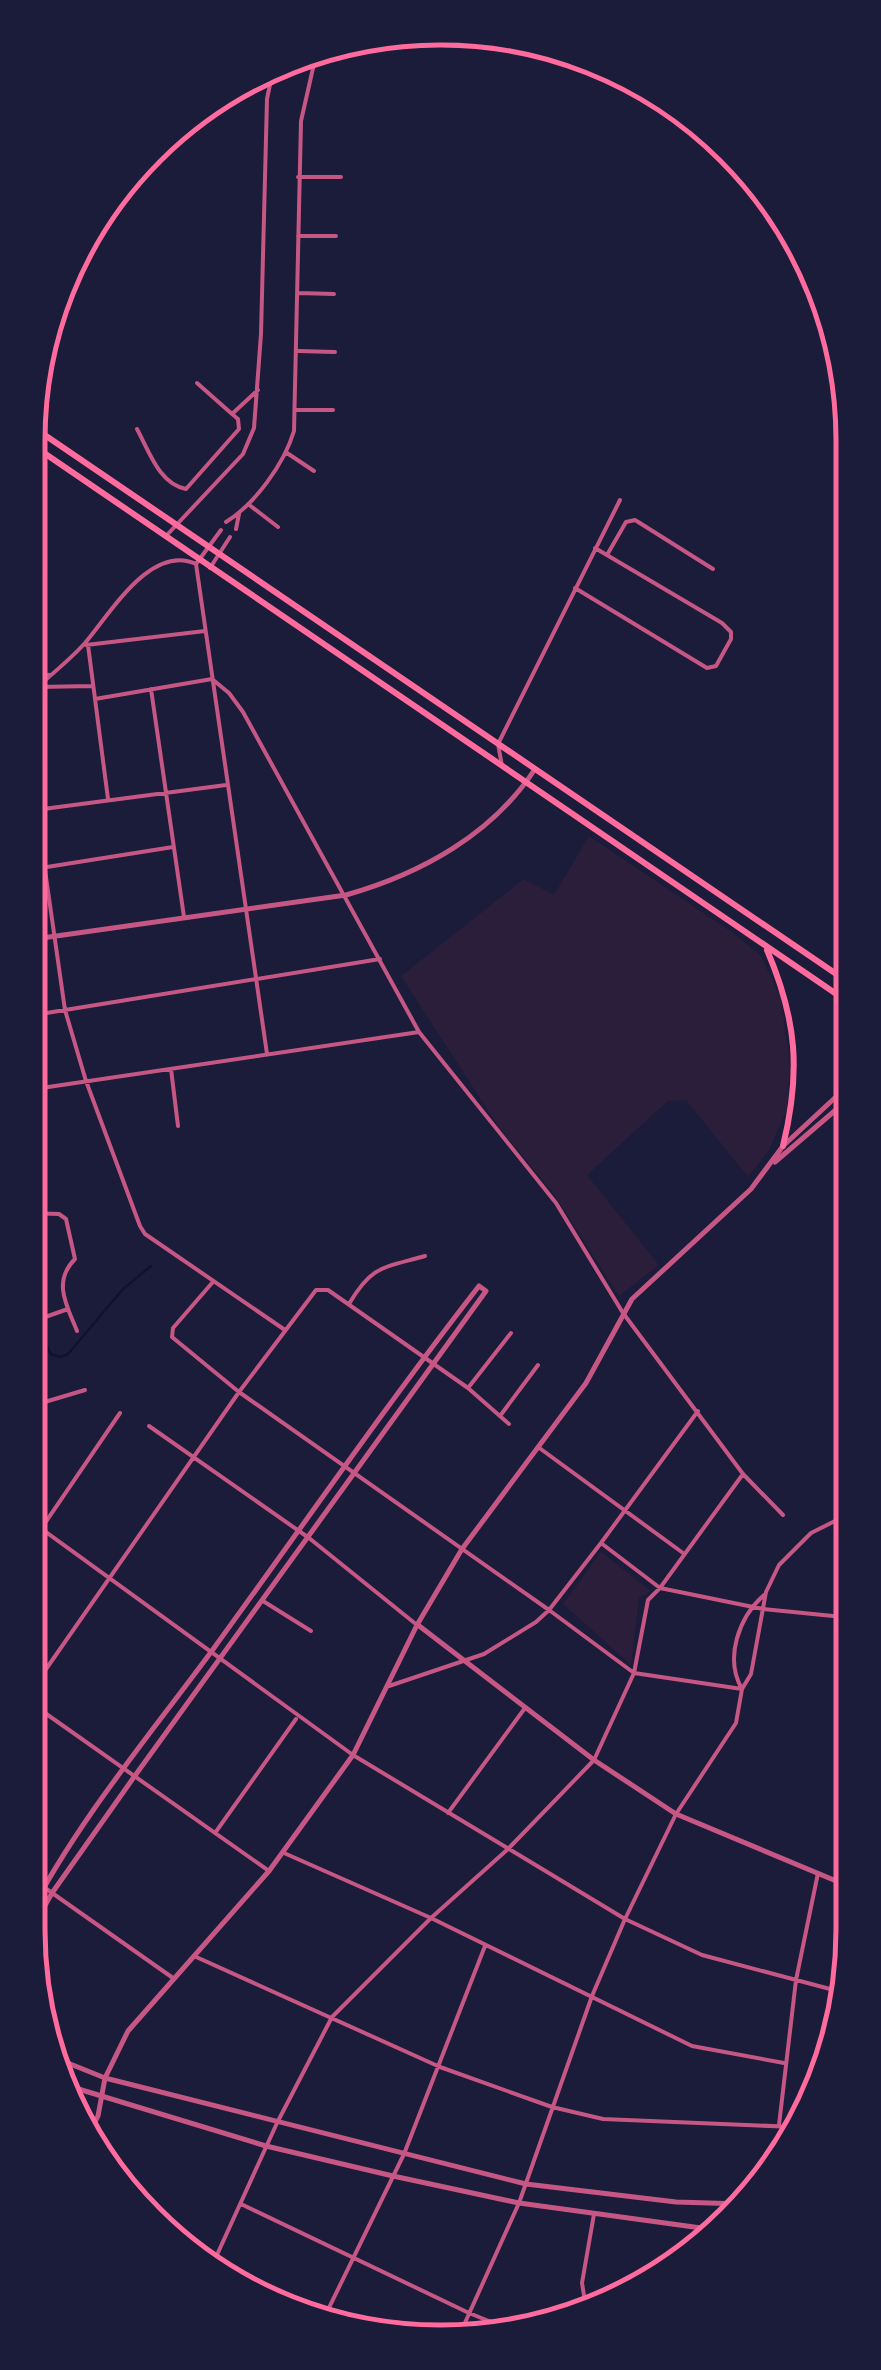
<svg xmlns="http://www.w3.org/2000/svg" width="881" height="2370" font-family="Commissioner,sans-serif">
	<rect width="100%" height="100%" fill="#1b1b3a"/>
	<path fill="#2a1e3b" d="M589,836l147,99 25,21 20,42 9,68 -3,44 -18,40 -21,27 -62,-77 -18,1 -81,74 72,90 -40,31 -66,-103 -55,-67 -97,-150 123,-97 30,16z
		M601,1552l50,39 -12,7 -8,67 -68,-61z"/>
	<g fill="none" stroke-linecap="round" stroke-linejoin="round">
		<path stroke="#12122b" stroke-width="2.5" d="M28,1310l23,44 9,3 8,-3 55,-65 28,-23"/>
		<path stroke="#c65784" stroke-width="4" d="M298,177h43
			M298,236h38
			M299,293l35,1
			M298,351l37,1
			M197,383l35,31
			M296,410h37
			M137,429c12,22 22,55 49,60l53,-60 -1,-10 -6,-5 26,-24
			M287,453l27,18
			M248,504l30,23
			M226,522c29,-18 58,-58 68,-91l7,-310 15,-66
			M236,529l3,-15
			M221,530l-25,34 71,490
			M166,536l77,-82 11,-26 7,-94 6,-235 6,-29
			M607,555l19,-33 9,-2 78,49
			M210,568l20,-31
			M575,588l132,80 9,-2 15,-27v-7l-9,-9 -127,-75
			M86,645l119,-14
			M88,645l20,154
			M28,674l23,1
			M37,687l55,-1
			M151,689l33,228
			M28,695c19,-17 40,-33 57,-52 25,-29 66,-100 111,-79
			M95,699l117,-20 17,14 14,19 176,320 137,171 67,110 120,161 40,41
			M28,751l37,259 21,71 54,145 5,8 140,96
			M502,766l-4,-22 122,-244
			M28,811l198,-26
			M28,870l145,-23
			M28,1016l352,-57
			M171,1069l7,57
			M28,1090l391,-58
			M28,1157l1,55
			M28,1213l31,1 7,5 9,40c-23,23 -8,47 2,72
			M212,1283l-39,45 -1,9 67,55 310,218 85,63 108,16
			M349,1304c23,-39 34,-36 76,-48
			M28,1323l40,-14
			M468,1388l43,-55
			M28,1407l57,-17
			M500,1416l38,-51
			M149,1426l160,112 108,87
			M538,1447l145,106
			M28,1519l325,236 272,164 77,36 143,38
			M601,1543l59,45 103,21 90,9
			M28,1548l92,-135
			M263,1601l48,30
			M389,1686l95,-32 52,-32 13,-12 52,-67 97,-132
			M742,1689c-18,-31 -3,-72 22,-94
			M28,1695l211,-303 77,-102h12l140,98 41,36
			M28,1701l241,170
			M448,1813l77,-105
			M215,1833l81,-114
			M284,1853l147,65 261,128 92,17
			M28,1876l145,102
			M194,1956l246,111 112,40 51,12 192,8
			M779,2125l17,-145 22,-107
			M241,2204l228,109 52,21
			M211,2268l66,-145 55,-106 99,-99 77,-69 86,-89 40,-87 14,-73 12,-12 83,-114
			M586,2308l-4,-25 12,-69
			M324,2318l80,-164 81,-208
			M459,2336l60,-133 73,-207 33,-77 51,-105 60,-91 6,-34 9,-15 15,-82 13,-27 32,-32 42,-21"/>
		<path stroke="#c65784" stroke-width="5" d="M28,940l318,-45c74,-21 146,-60 189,-126
			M775,1162l77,-66
			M418,1625l176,135 82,54 177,74
			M28,1917c49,-96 122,-182 186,-269 88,-121 173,-244 265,-362l7,5 -352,486 -82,116 -24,43
			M48,2055l57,23 421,106 150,18 67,2
			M62,2084l204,62 127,30 126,27 197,27
			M90,2132l8,-16 7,-38 23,-47 141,-160 84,-116 64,-130 45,-76 124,-166 46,-84 119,-110 32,-43 69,-64"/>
		<path stroke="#ff6b9d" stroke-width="6" d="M30,425l821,559
			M28,442l823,562
			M767,950c30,70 34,122 16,196"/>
	</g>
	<path d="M0 0H881V2370H0ZM440 45H441A395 395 0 0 1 836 440V1930A395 395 0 0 1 441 2325H440A395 395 0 0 1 45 1930V440A395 395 0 0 1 440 45Z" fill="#1b1b3a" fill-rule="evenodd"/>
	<path fill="none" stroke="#ff6b9d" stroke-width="5" d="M440 45H441A395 395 0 0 1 836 440V1930A395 395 0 0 1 441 2325H440A395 395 0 0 1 45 1930V440A395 395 0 0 1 440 45Z"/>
</svg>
